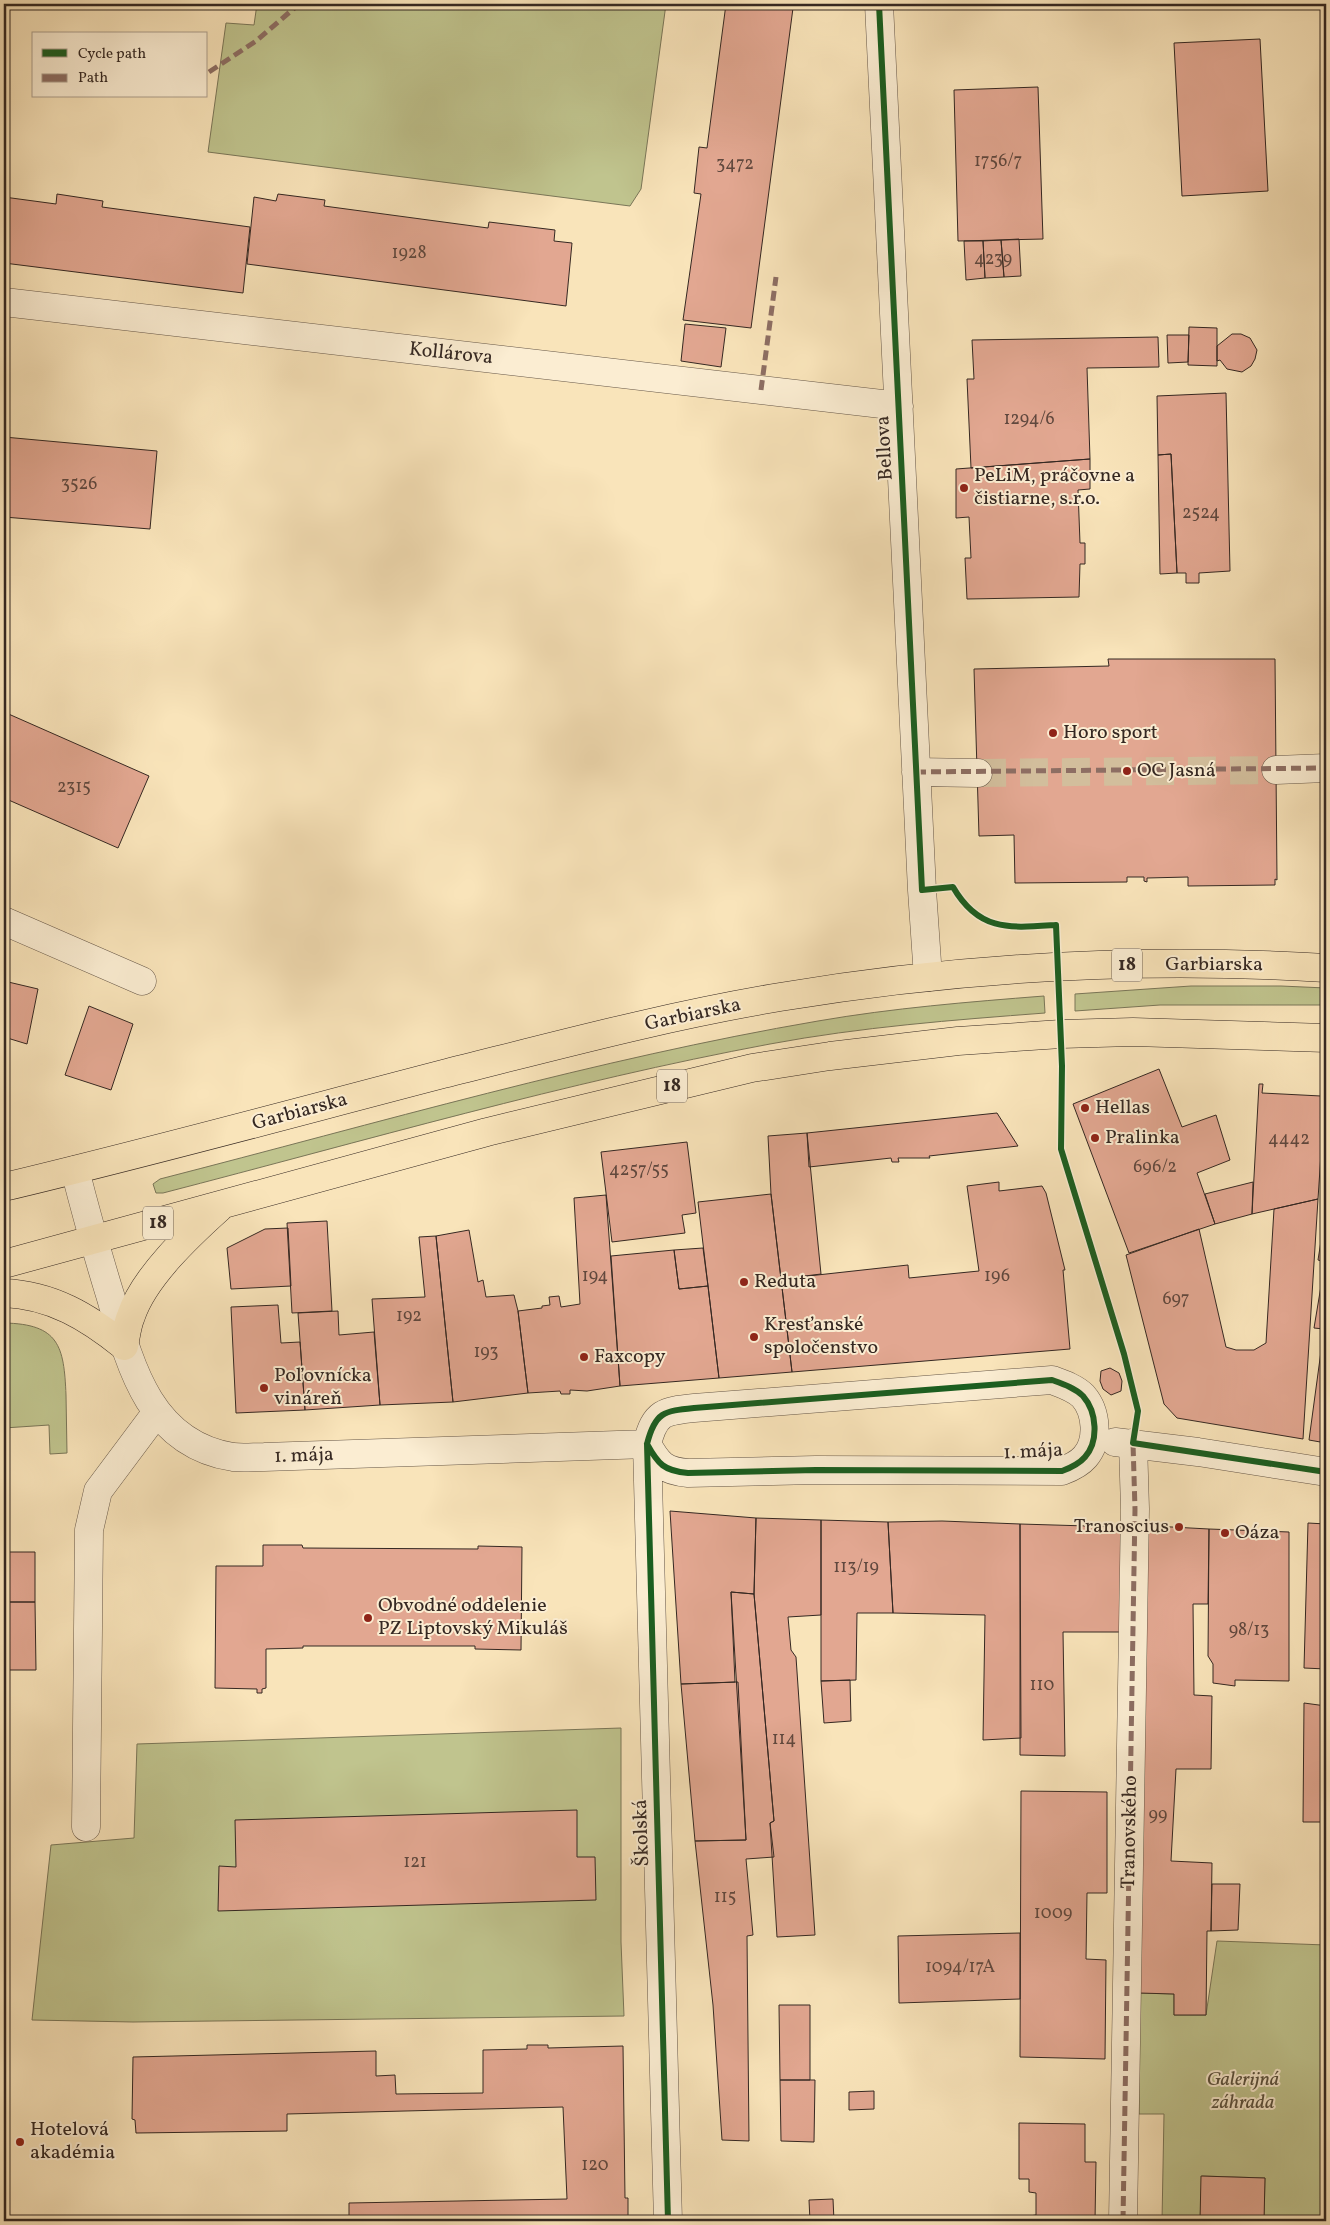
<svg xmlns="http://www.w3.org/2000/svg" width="1330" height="2225" font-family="Vollkorn,serif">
	<rect width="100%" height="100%" fill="#f9e4ba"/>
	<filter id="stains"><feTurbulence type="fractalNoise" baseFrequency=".004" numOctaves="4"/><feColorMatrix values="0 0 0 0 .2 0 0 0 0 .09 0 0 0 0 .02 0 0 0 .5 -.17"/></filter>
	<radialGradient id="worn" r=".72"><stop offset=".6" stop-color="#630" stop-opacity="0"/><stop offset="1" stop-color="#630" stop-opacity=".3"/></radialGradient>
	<path fill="#c0c48e" stroke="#7a7658" d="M257,4h409l-25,185 -11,17 -422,-54 18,-129 28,2z
		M1191,986h90l45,2v17h-166l-85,6v-17z
		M1044,996l1,17c-92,7 -184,14 -275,31 -204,38 -406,97 -607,149h-7l-3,-9 7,-5c218,-56 436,-120 658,-158 75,-13 150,-19 226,-25z
		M4,1323c55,1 60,23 62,72 0,19 1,39 1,58l-17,1 -1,-29 -45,3z
		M621,1728v214l3,74 -491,6 -101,-2 19,-175 83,-7 3,-94z
		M1217,1941l109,4v276h-62l1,-43 -63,-2 -2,45h-38l2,-107h-25v-121l35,1v21h32z"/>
	<path fill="#e2a791" stroke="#352822" d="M726,4h30l37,4 -42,320 -68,-8 18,-126 -7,-1 5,-46 8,1z
		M1260,39l8,152 -86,5 -8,-153z
		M1038,87l5,152 -85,2 -4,-151z
		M57,194l46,7 -1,6 148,20 -7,66 -239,-30v-66l52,7z
		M278,194l47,6 -1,6 164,22 1,-6 66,8 -1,11 18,2 -6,63 -319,-42 7,-67 22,4z
		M1019,239l2,37 -17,1 -3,-37z
		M1001,240l3,37 -19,1 -2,-37z
		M964,241h19l2,37 -19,2z
		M685,324l41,4 -5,39 -40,-6z
		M1189,327l28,1v38l-29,-1z
		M1232,334h9l9,4 7,12 -2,9 -4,7 -9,6 -15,-3 -7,-9 -3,1v-15z
		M1167,335h22l-1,27 -20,1z
		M1158,337l1,30 -72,1 3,91 -119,9 -4,-89h7l-2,-39z
		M1226,393l4,178 -31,2v10h-13v-10h-9l-6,-119 -13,1 -1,-59z
		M4,437l153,14 -7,78 -146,-12z
		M1171,454l6,119 -17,1 -2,-119z
		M1090,459v30l-12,1 2,53h5v21h-5l-1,33 -112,2 -2,-41h6l-2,-41 -13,1v-49z
		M1108,659h167l2,221 -2,-1v6l-87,1v-9l-41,1v4l-3,-1v-4h-17v5l-112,1 -1,-48 -35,1 -5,-167 135,-3z
		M4,712l145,64 -31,72 -114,-50z
		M4,981l34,8 -11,55 -23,-7z
		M89,1006l44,18 -22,66 -46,-15z
		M1159,1069l23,58 34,-12 14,45 -33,13 18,51 -86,29 -56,-149z
		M1259,1084h4l-1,9 59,3v-3h4l-7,106 -66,15z
		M997,1113l21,33 -89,10 1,2h-32l1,4h-7l-1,-4 -82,9 -2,-34z
		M807,1133l14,141 -40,5 -10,-85 -3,-58z
		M687,1142l9,71 -14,2 3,18 -73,9 -11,-90z
		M1326,1144v52l-3,-1z
		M999,1182v9l43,-5 4,7 19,77h-2l7,79 -278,23 -11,-93 127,-14 1,13 70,-7 -12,-85z
		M1253,1182l-1,32 -37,10 -10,-30z
		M771,1194l21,178 -73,6 -21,-176z
		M606,1195l14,191 -33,5 -17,-1v4h-9l-1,-3 -32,2 -10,-82 24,-3v-2l8,-1 -1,-8 10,-1 2,11 19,-3 -6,-106z
		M1318,1199l-15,240 -126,-21 -13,-14 -38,-149 73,-26 27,118 10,3h18l12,-7 8,-134z
		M327,1221l5,90 -40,2 -5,-90z
		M1324,1222l2,1v220l-17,-3 15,-111 -10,-1 11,-66 -7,-2z
		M288,1228l3,58 -60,3 -4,-41 38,-19z
		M469,1230l9,52 5,-2 3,17 28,-2 4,16 10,82 -75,9 -17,-166z
		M436,1236l17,166 -73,3 -8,-106 53,-2 -6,-60z
		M703,1248l5,38 -29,3 -5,-39z
		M674,1250l5,39 29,-3 11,92 -99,8 -9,-130z
		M278,1305l3,38 19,-1 5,68 -69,3 -5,-106z
		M338,1311l1,24 35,-3 6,73 -75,5 -7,-97z
		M1110,1368l9,5 3,8 -1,10 -10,4 -8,-6 -3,-8 1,-10z
		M670,1511l86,7 -2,76 -23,-2 4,90 -54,2z
		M756,1518l65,2v95l-33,2 3,33 5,7 19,278 -38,2 -7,-114 4,-2 -20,-227z
		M821,1520l67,2 5,91h-36l-1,67 -35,1z
		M942,1521l78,3 1,214 -38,2 2,-125 -92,-2 -5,-91z
		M1308,1523l18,1v145l-22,-1z
		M1020,1524l101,3v105h-58l2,124 -45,-1z
		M1153,1526l56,3 -1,75h-15l1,91 18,1 -1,73h-35l-5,92 41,2 -1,68h-4l-1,84h-32v-21l-35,-1 9,-466z
		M1209,1529l80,3v149l-54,-1v6l-22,-3v-19l-5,-8z
		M263,1545h39l1,3 175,1v-3l44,1 -1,103 -46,-1v-3h-172v2l-37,1v39l-4,1v4h-5v-4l-42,-1 1,-122h47z
		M4,1552h31v50h-31z
		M731,1592l23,2 20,227 -4,2 4,34 -28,2 7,76 -6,1 2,205 -27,-1 -9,-135 -18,-164 51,-1z
		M4,1602h31l1,68h-32z
		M850,1680l1,41 -27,2 -3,-42z
		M738,1682l8,158 -51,1 -14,-157z
		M1304,1703l22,3v78l-3,38h-20z
		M1021,1791l86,1v101h-20l-1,66 20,1 -1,99 -85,-2z
		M577,1810v47h18l1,43 -378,11 1,-45 17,1 -1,-47z
		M1212,1884h28l-2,46 -27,1z
		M1020,1933v66l-121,4 -1,-67z
		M779,2005h31v75h-30z
		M527,2045h21v3l75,-2 2,152h3v23h-279v-18l218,-4 -4,-92 -276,7v17l-151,2 -1,-13 -3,-1 1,-62 243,-6v25l19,-1 1,19 87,-1v-43l44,-1z
		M780,2080h35l-1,62 -33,-1z
		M874,2091v18l-25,1v-18z
		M1019,2123l66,1v38h11l-1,59h-66v-5l7,-1v-22l-7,-1v-13h-10z
		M1201,2176l64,2 -1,43h-64z
		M833,2199l1,22h-24l-1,-21z"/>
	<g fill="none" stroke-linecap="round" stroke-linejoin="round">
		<path stroke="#d2be9c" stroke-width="28" stroke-dasharray="28 14" stroke-linecap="butt" d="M978,773l298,-3"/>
		<g stroke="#665748" stroke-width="29">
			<path id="street" d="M879,4l43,886 6,87
				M4,302l895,104
				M1276,770l50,-2
				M916,772l62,1
				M4,921l138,60
				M75,1170c11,43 23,86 36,128 19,68 39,146 122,159 10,1 21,0 31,0l383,-13
				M1115,1442l83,10 128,20
				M647,1444c11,20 17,27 41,29l128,-3 246,1c8,-3 17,-7 23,-14 14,-16 12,-45 -2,-61 -8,-8 -20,-12 -31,-16l-358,28c-30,3 -39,4 -47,36l21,777
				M86,1827l3,-297 9,-39 59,-79
				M1123,2221l12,-712 -2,-66"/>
		</g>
		<g stroke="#352822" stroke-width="29">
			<path id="primary" d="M4,1187c147,-35 293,-75 439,-113 112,-28 223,-58 337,-77 180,-30 364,-40 546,-29
				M4,1264l483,-132 265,-64 78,-12 128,-15 103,-7 72,-2 193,6
				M4,1293c48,2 84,24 120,53 2,-10 3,-21 7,-30 13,-39 58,-81 88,-108"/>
		</g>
		<use href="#street" stroke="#fbedd2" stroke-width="28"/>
		<use href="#primary" stroke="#f9e4ba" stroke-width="28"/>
		<path stroke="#8d6e63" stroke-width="5" stroke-dasharray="10 5" stroke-linecap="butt" d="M209,72l47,-31 43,-37
			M761,390l15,-113
			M916,772l410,-4
			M1123,2221l12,-712 -2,-66 3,1"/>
		<g stroke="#fbedd2" stroke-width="9">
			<path id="cycleway" d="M879,4l43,886 31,-3c26,45 57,41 103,38l6,141 -1,83 63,205 14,57 -5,32 193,29
				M647,1444c11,20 17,27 41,29l128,-3 246,1c8,-3 17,-7 23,-14 14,-16 12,-45 -2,-61 -8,-8 -20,-12 -31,-16l-358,28c-30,3 -39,4 -47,36l21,777"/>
		</g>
		<use href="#cycleway" stroke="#1b5e20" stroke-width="6"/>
	</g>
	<g fill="#8f2418" stroke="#fbedd2" stroke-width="2">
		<circle cx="964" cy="488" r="5"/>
		<circle cx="1053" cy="733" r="5"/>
		<circle cx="1127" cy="771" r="5"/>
		<circle cx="1085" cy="1108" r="5"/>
		<circle cx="1095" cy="1138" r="5"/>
		<circle cx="744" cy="1282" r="5"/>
		<circle cx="754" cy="1337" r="5"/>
		<circle cx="584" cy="1357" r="5"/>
		<circle cx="264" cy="1388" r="5"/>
		<circle cx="1179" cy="1527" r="5"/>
		<circle cx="1225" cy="1533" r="5"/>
		<circle cx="368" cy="1618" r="5"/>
		<circle cx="20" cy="2142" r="5"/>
	</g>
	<g text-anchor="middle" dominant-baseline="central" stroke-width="4" stroke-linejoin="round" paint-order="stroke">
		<g font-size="18" fill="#60483e">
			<text x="998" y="161">1756/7</text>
			<text x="735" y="164">3472</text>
			<text x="409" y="253">1928</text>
			<text x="993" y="259">4239</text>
			<text x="1029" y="419">1294/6</text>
			<text x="79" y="484">3526</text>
			<text x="1201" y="513">2524</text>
			<text x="74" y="787">2315</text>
			<text x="1289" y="1139">4442</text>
			<text x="1155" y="1167">696/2</text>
			<text x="639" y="1170">4257/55</text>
			<text x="595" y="1276">194</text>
			<text x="997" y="1276">196</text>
			<text x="1176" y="1299">697</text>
			<text x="409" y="1316">192</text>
			<text x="486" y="1352">193</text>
			<text x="856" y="1567">113/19</text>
			<text x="1249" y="1630">98/13</text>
			<text x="1042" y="1685">110</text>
			<text x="784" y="1739">114</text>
			<text x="1158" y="1815">99</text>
			<text x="415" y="1862">121</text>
			<text x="725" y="1897">115</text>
			<text x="1053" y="1913">1009</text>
			<text x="960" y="1967">1094/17A</text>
			<text x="595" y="2165">120</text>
		</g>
		<g fill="#fbedd2" stroke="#706357" stroke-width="1">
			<rect x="1112" y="948.5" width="30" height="33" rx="4"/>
			<rect x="657" y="1069.5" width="30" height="33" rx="4"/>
			<rect x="143" y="1206.5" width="30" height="33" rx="4"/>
		</g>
		<g font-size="19" font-weight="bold" fill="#352822">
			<text x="1127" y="965">18</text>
			<text x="672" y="1086">18</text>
			<text x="158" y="1223">18</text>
		</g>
		<g font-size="20" fill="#352822" stroke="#fbedd2">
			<text transform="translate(451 354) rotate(6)">Kollárova</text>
			<text transform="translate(885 448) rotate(-93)">Bellova</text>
			<text x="1214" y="965">Garbiarska</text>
			<text transform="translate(693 1015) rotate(-12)">Garbiarska</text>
			<text transform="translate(300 1112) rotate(-15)">Garbiarska</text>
			<text transform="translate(1033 1452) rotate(-3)">1. mája</text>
			<text transform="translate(304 1456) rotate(-2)">1. mája</text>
			<text transform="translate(1130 1832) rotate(-89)">Tranovského</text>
			<text transform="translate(642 1833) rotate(-92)">Školská</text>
		</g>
		<g font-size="20" fill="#352822" stroke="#fbedd2" text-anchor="start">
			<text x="974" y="476">PeLiM, práčovne a<tspan x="974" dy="23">čistiarne, s.r.o.</tspan></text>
			<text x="1063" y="733">Horo sport</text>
			<text x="1137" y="771">OC Jasná</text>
			<text x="1095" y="1108">Hellas</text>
			<text x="1105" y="1138">Pralinka</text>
			<text x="754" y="1282">Reduta</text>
			<text x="764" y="1325">Kresťanské<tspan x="764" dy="23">spoločenstvo</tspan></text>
			<text x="594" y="1357">Faxcopy</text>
			<text x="274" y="1376">Poľovnícka<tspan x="274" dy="23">vináreň</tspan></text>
			<text x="1169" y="1527" text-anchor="end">Tranoscius</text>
			<text x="1235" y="1533">Oáza</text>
			<text x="378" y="1606">Obvodné oddelenie<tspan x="378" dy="23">PZ Liptovský Mikuláš</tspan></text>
			<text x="30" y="2130">Hotelová<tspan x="30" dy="23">akadémia</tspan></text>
		</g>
		<g font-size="20" font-style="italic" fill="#584f3d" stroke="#fbedd2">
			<text x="1243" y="2080">Galerijná<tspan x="1243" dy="23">záhrada</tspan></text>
		</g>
	</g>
	<rect width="1330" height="2225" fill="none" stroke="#f9e4ba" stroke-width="20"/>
	<rect x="5" y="5" width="1320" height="2215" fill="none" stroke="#352822" stroke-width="2.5"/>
	<rect x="10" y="10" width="1310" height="2205" fill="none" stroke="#352822"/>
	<rect x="32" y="32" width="175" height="65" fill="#fbedd2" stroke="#ac9e8c"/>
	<rect x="42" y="49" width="25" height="8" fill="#1b5e20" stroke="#ac9e8c"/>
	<text x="78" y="58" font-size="15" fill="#352822">Cycle path</text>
	<rect x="42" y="74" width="25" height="8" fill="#8d6e63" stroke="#ac9e8c"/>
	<text x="78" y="82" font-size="15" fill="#352822">Path</text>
	<rect width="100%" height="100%" filter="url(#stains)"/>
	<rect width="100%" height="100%" fill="url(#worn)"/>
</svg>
